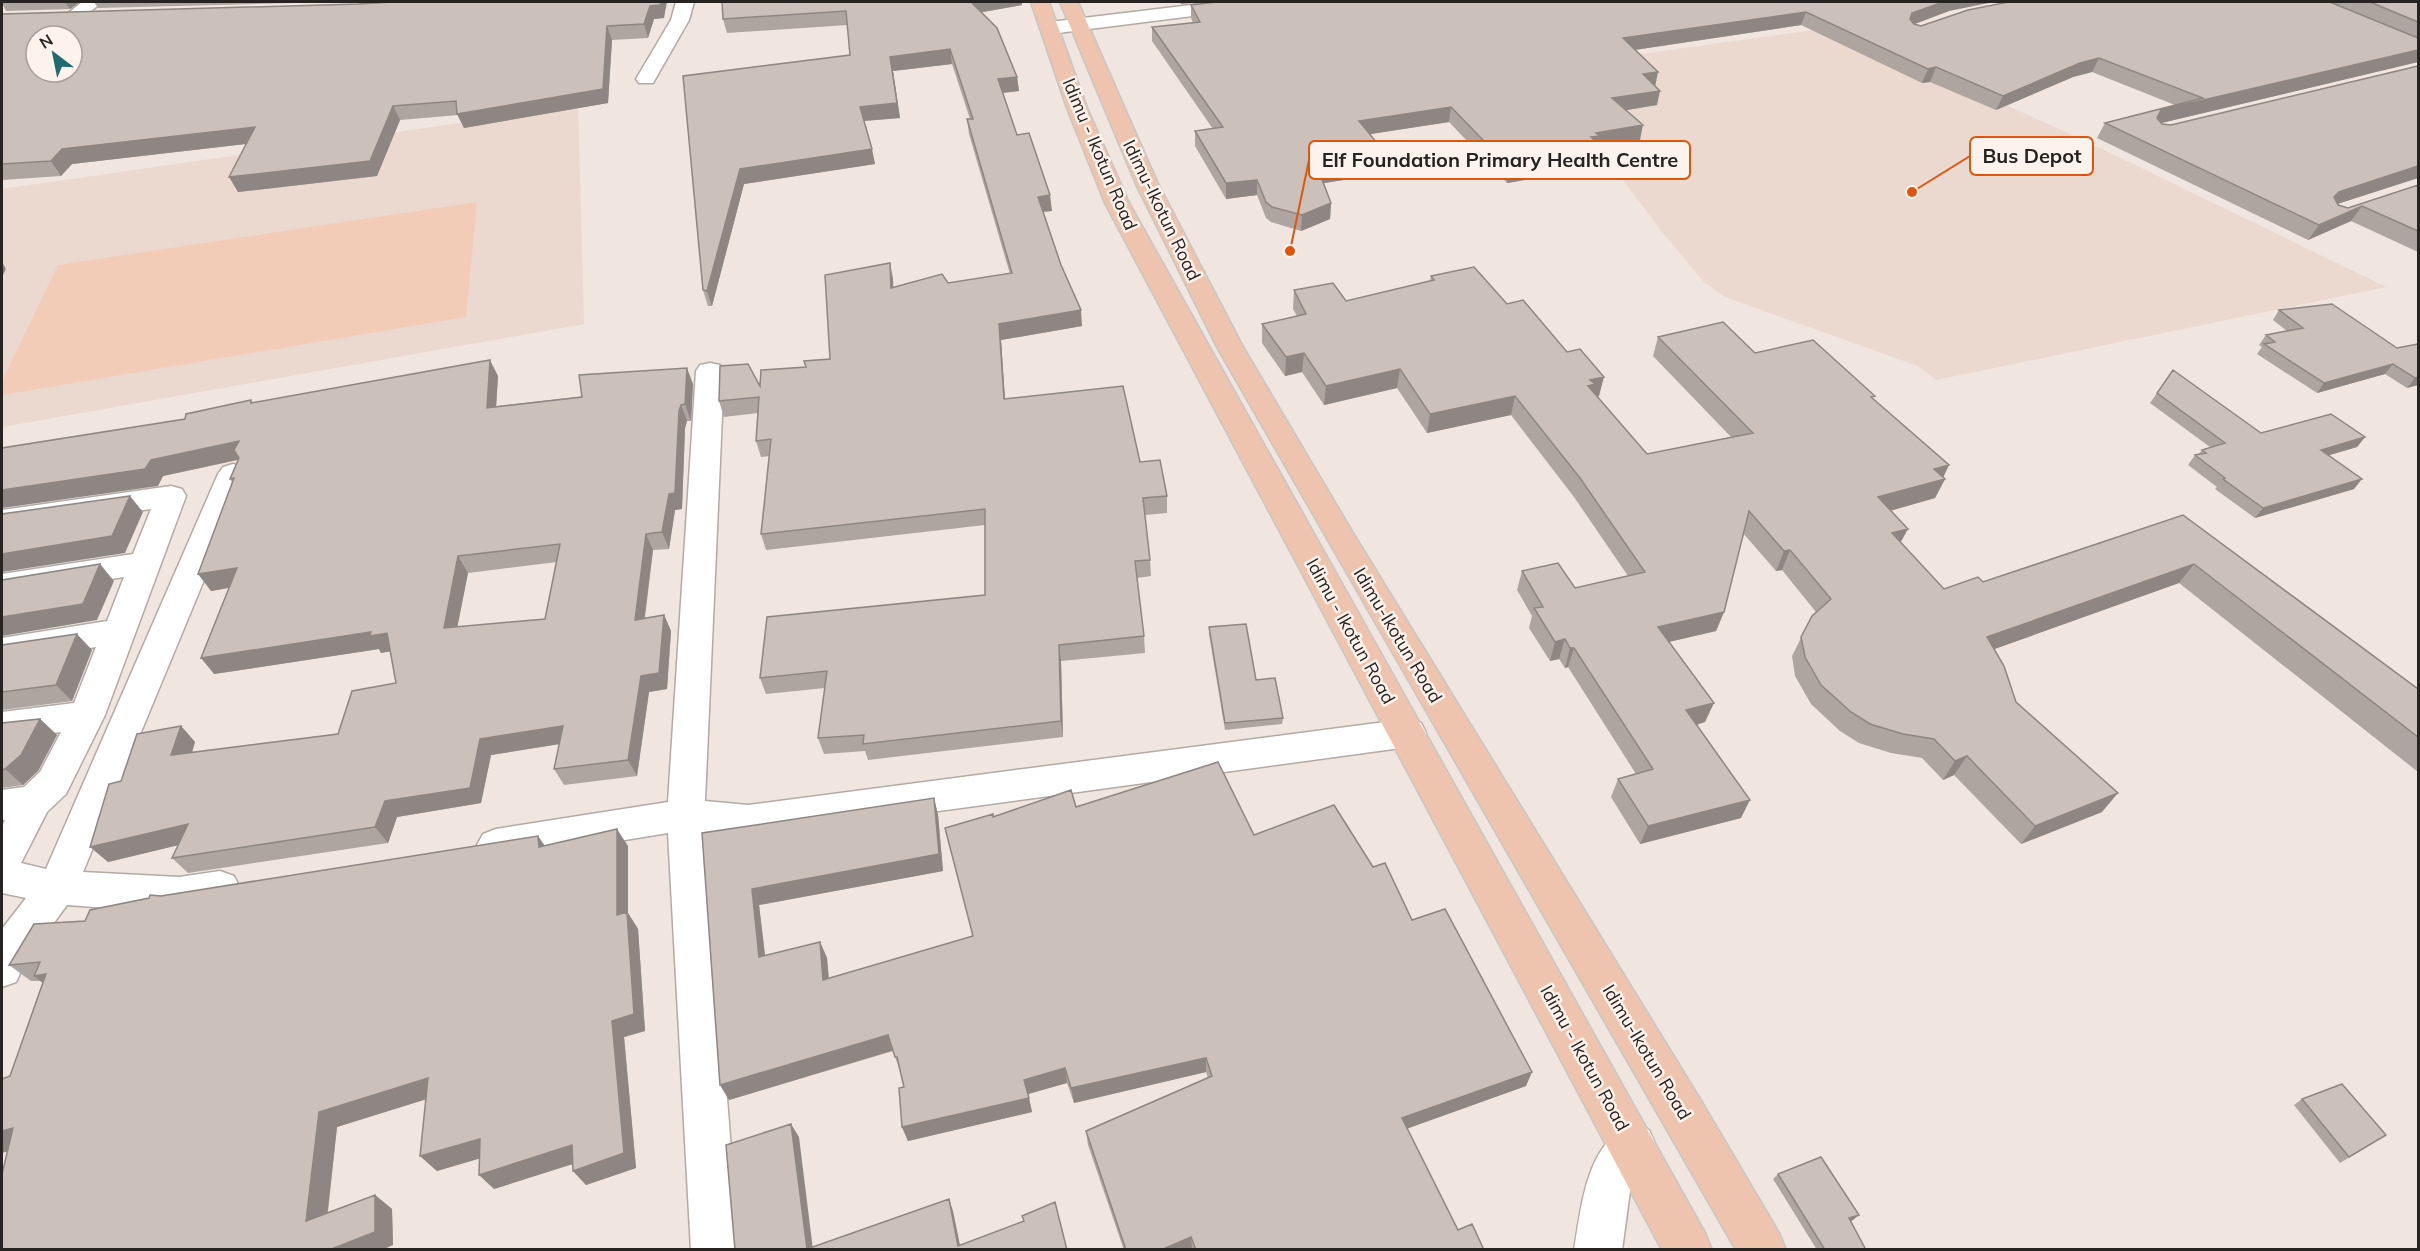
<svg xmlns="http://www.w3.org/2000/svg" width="2420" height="1251" font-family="Mulish,sans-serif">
	<rect width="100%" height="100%" fill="#f0e5df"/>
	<path fill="#ebd8ce" d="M1835,27l259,118 292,142 -450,93 -18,-14 -193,-69 -22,-16 -40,-48 -62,-82 -82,-80z
		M578,106l6,218 -582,103v-238z"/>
	<path fill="#f3ccb8" d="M477,202l-11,115 -464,78v-14l56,-116z"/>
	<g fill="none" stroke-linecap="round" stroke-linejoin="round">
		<g stroke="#b4aaa4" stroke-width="3">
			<path id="minor" d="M82,2h20l-25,21h-14l-2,-4z
				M676,2h18l-5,18 -36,63h-14l-3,-4 35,-59z
				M1216,2h49l-2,4 -7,2 -206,26 -7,-2 -3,-4 3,-4 7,-2z
				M710,363l10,2 4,6 -19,430 43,4 660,-86 13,4 5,10 -5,10 -13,4 -660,90 -42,-5 33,418h-48l-23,-417 -172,28 -13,-5 -6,-11 6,-11 13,-5 172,-27 28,-431 4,-6z
				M233,464l10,3 5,7 -165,398 96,5 41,-6 14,5 6,12 -6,12c-53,19 -113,8 -167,5l-41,56 -10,21 -14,5v-58l24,-31 -24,-5v-67l3,-6h-3v-30l22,-3 16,-15 21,-40 -59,8v-28l72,-9 22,-56 -94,15v-24l105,-17 17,-44 -122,19v-22l131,-20 18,-45 -149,21v-20l169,-24 11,3 4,7 -81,219 -39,79 -19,18 -26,51 25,6 172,-395 5,-7z
				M1633,1123l16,7 7,16 -7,16 -19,29 -8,59h-48c8,-45 12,-107 59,-127z"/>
		</g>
		<g stroke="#c7c6c5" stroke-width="3">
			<path id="primary" d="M1031,2h18l38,106 42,95 576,1030 7,17h-50l-557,-1047 -38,-95z
				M1060,2h18l80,182 85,163 110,186 347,566 79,134 7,17h-50l-519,-903 -81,-163z"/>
		</g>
		<use href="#minor" fill="#fff" fill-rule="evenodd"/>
		<use href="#primary" fill="#eec4ae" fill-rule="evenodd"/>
	</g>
	<path fill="#afa5a0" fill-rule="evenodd" d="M2,2h78l-10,7 -64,2 -4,-8z
		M94,2h236l-232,6z
		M722,2h300v3l-40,7 35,65 2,14 -16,2 14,42 35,76 -9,1 39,114 -81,14 4,59 135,63 27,34v17l-22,2 5,45 1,16 -14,2 7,58 1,17 -84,8 2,76 -195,23 -3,-9 -41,3 -6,-16 7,-50 -59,6 -6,-16 225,-83v-70l-219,25 -5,-16 8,-78 -8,1 -5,-16 2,-28 -34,4 -5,-16 41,-15 46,-19 24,-8 63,-80v8l55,-4 62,-9 -41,-140 -2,-15h3l-18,-55 -59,7 7,47 -36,3 11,43 -131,20 -32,122h-4l-5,-16 -20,-214 167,-21 -2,-30 -121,8 -4,-14z
		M2008,2h410v60l-257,61 1,1 256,54 -81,26 1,1 10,3 70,-23v67l-67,-31 -43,19 -211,-102 8,-15 70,-18 -83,-33 -19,5 -77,33 -66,-28 -8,1 -121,-58 -166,25 20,35 2,20 -31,5 14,30 -39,6 6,6 -4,15 -96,16 -58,-61 -79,12 12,15 -2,15 -29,5 -1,10 -26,4 7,20 -1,16 -29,12 -30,-9 -5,-4 -9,-23 -31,4 -31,-53v-15l18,-2 -61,-88v-14l41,-4 -2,-5v-13l758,6 -35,13 7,2z
		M358,4l306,14 -10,1 -6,19 -36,2 -4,63 -144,25 -6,-13 -58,5 -23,56 -139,16 8,-48 -174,20 -11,12 -59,4v-166z
		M1431,276l76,28 92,92 -1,1 49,57 84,-17 -78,-81 5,-19 97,16 119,46 71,80 -10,19 -45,13 11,31 43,47 39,-7 200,-67 235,174v83l-239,-189 -185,66 22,53 86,110 -81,32 -67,-69 -11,5 -21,-22 -31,-5 -32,-10 -19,-12 -29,-27 -16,-28 -3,-20 20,-40 4,-4 -34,-42 -6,1 -33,-38 -19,79 -8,19 -47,11 36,80 -8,3 44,93 -101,26 -29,-47 7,-18 18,-5 -68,-107 -3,1 -6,-9 -9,2 -21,-33 3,-12 -15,-26 5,-19 53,17 53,-12 -54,-79 -63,-82 -84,18 -30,-45 -73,17 -22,-33 -17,4 -23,-33v-19l35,-8 -4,-7 1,-19 52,11 84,-20z
		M2279,310l118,38 21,-4v41l-11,3 -22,-14 -68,19 -60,-39 5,-7 -3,-2 7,-10 21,-4 -14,-11z
		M498,376l-2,30 197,-22 -2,37h-4l-2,7 -3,81 -7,1 -6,39 -16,1 -8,68 19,-3 7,16 -4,58 -18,3 -12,84 -73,9 -10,-16 6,-25 -69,11 -10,48 -84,14 -9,26 -200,30 -16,-15 6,-13 -70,17 13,-81 60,-55 14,16 -3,11 146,-19 58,-51 -6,-32 -9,2 -2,-4 -165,25 15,-86 -18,3 21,-109 -2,-3 8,-19 -75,16 -5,10 27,-67 66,-19 2,3zM557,562l-12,57 -88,8 11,-54z
		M2157,393l104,40 104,4 -8,10 -28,8 25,34 -99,29 -40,-29 2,-2 -29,-22 7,-10h3l4,-5 8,-3 -60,-44z
		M1209,627l47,53 27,38 -1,6 -57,6 -16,-96z
		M2,645l90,5 -20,51 -70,9z
		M40,719l17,16 -19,36 -15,14 -21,3v-65z
		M934,798l4,17 5,56 -184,34 6,50 55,-13 7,16 2,21 144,-43 20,-119 83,-10 178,28 119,32 39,53 114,166 -119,42 51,102 26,20h-360l-36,-105 -2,-14 122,-53 -2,-6 -132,31 -7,-20 -39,11 4,18 -124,29 -6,-14 2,-40 -4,-16 -7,-20 -164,49 -27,-267z
		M538,836l7,10h83v67l10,16 7,102 -21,6 12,131 -50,17 -13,-14v-7l-79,25 -14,-31 -43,13 -17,-15 6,-57 -89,28 -9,85 47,-17 17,14 1,36 -386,-94 -5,2 8,-77 33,-93 -3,-2h-9l-22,-16 76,-44 76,-25z
		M2302,1099l84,36 -46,28 -46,-58z
		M1778,1174l75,46 -2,1 15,29h-49l-44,-71z"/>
	<path fill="#8e8682" d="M65,2h15l-10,7z
		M661,2h6l-3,16 -10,1 -6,19 -4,-14 6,-18z
		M970,2h52v3l-50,9z
		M1181,2h20l-20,2z
		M1943,2h51l-45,9 -42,16 5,-14z
		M1806,12l-5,13 -181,27 3,-14z
		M607,26l5,14 -4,63 -144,25 -7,-14z
		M950,49l2,15 -59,7 7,47 -37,3 -3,-14 30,-50z
		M2418,50v12l-265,63 8,-15z
		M2099,58l-7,14 -19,5 -77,33 7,-14 77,-33z
		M1936,67l-6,15 -8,1 6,-14z
		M1658,72l-3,15 -12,-13z
		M1017,77l2,14 -19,2 -2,-14z
		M1660,91l-3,14 -48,8 3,-15z
		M393,106l7,14 -23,56 -139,16 -9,-15z
		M1451,107l-2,15 -91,14 1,-15z
		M1643,125l-3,15 -43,7 -6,-10 5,-4z
		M255,127l8,15 -191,22 -11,12 -10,-15 11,-12z
		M872,149l3,15 -131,20 -32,122 -5,-15 33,-122z
		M1382,149l-2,15 -29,5 -1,10 -32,5v-15l27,-14z
		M1607,152l-4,15 -96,16 3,-15z
		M2418,166v12l-90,29 6,-10 5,-5z
		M1257,180v15l-31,4v-16z
		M1050,195l2,16 -12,1 -2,-15z
		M1331,203l-1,16 -29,12 1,-16z
		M2362,206l-11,15 -43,19 11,-15z
		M2,262l4,7 -4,8z
		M890,263l3,16 1,25 -3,-16z
		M1081,310l1,16 -81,14 5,75 -2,-16 -5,-75z
		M1304,353l-2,19 -17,4 1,-19z
		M490,360l8,16 -3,48 -8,-16z
		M2393,364l-8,10 -68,19 7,-10z
		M687,368l6,16 -2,37 -6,-17z
		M1400,369l-3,19 -73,17 2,-19z
		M1604,377l-5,19 -8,2 -8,7 7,-25z
		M2418,377v8l-11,3 8,-10z
		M1515,396l-4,19 -84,18 3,-19z
		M681,405l6,16 -2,7 -3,81 -7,1 -6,39 -7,-17z
		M2365,437l-8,10 -44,13 8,-10z
		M239,441l11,16 -87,19 -5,10 -156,22v-18l149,-30z
		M1949,465l-7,15 3,-1 -10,19 -67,19 10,-20 56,-28z
		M2362,479l-8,10 -99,29 8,-10z
		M130,496l13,16 -18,41 -123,19v-18z
		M1908,529l-11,20 -5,-16z
		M646,534l7,16 -11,86 -7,-16z
		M1790,550l-8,20 -6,1 8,-20z
		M458,556l10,17 -14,71 -10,-16z
		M100,564l14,17 -17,39 -95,16v-19z
		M2194,564l-15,19 -204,73 12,-19z
		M237,568l12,16 -38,7 -13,-17z
		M1724,612l-8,19 -65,15 7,-19z
		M664,615l7,16 -4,58 -18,3 -12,84 -9,-16 13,-84z
		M371,632l16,1 11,17 -17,3 -2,-4 -165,25 -13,-16z
		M77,634l15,16 -20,51 -16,-16z
		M1565,639l-6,20 -9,2 5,-19z
		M1059,645l2,16 2,76 -2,-16z
		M1570,648h4l-6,19 -3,1z
		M1714,703l-9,19 -27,7 8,-19z
		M40,719l17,16 -19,36 -15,14 -18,-16z
		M181,726l14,16 -9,29 -15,-16z
		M563,726l9,16 -81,13 -10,48 -84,14 -9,26 -13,-16 10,-26 95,-62z
		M1967,756l-13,19 -11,5 12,-19z
		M2118,793l-16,19 -81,32 14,-18z
		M934,798l4,17 5,56 -184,34 8,67 -8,-15 -7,-68z
		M1750,800l-9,18 -101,26 8,-18z
		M188,824l16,15 -96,23 -18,-15z
		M617,829l11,17v67l10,16 7,102 -21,6 12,131 -50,17 -13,-14 39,-150 5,-106z
		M538,836l12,18 -11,-7z
		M820,942l7,16 3,38 -7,-16z
		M46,974l10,19 -22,-17z
		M888,1035l6,15 -165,50 -9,-15z
		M1206,1058v14l-132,31 -3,-15z
		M1065,1068l2,15 -39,11 -4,-14z
		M1532,1072l-6,14 -128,46 4,-14z
		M428,1078l15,16 -106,33 -12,107 -19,-13 13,-109z
		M1029,1098l3,14 -124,29 -6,-14z
		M791,1124l8,13 14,113h-6z
		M13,1128l24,14 -35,11v-22z
		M480,1139l15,15 -58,17 -17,-15z
		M572,1145l13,15 -91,29 -15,-14z
		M375,1195l17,14 1,36 -11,5h-53z
		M949,1199l4,12 8,39 -3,-4z
		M1859,1215l-6,5 -9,3 5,-5z
		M1191,1237l1,12 -31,1z"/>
	<path fill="#cbc0ba" stroke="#8e8682" stroke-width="1.5" fill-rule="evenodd" d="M392,2h269l-1,3 -10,1 -6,18 -37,2 -4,63 -146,25 -1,-13 -63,5 -23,55 -141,16 26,-50 -193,22 -11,12 -49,3v-150l356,-10zM36,36h36v36h-36z
		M722,2h249l26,26 20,49 -19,2 19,56 12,-2 21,62 -12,2 23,68 20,45 -82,14 5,75 119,-13 17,76 20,-2 7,36 -24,2 7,62 -15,1 9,75 -85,9 2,76 -198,23 1,-9 -46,3 9,-67 -67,7 7,-61 218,-22v-86l-224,25 10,-95 -15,2 3,-44 -40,4 1,-35 28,-2 12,22 1,-16 45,-3 -2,-6 26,-2 -5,-84 65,-12 1,25 51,-14 6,9 64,-10 -45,-154h6l-23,-70 -60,8 7,46 -37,4 12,42 -132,20 -33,122 -4,-1 -20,-214 167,-21 -4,-44 -123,8z
		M1216,2h727l-31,11 -2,6 4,5 7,2 47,-16 40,-8h322l88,36v12l-257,60 -4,8 5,6 9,1 247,-59v100l-79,26 -5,5 4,8 10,3 70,-23v46l-56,-25 -43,19 -214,-102 98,-25 -104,-40 -19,5 -77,33 -67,-29 -8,2 -122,-57 -183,26 35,34 -15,2 17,17 -48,7 31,27 -47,8 4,3 -9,1 16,15 -97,16 -59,-61 -92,14 23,28 -37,6 6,9 -33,5 13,34 -29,12 -30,-8 -6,-5 -9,-22 -31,3 -31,-52 28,-4 -71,-100 48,-5 -9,-17z
		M2370,2h48v20z
		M1474,267l33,37 16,-4 44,52 13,-3 24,28 -14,3 5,4 -7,2 59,68 106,-21 -95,-96 65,-15 32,31 58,-13 62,56 -4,1 78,68 -15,4 11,10 -67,18 30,32 -16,4 52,56 34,-12 5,5 200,-67 235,174v48l-224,-173 -207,73 17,29 12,36 102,91 -83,33 -68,-70 -12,5 -21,-22 -31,-5 -33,-10 -19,-12 -30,-27 -16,-28 -4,-20 11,-21 19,-17 -41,-49 -6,1 -35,-40 -25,101 -66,15 56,76 -28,7 64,90 -102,26 -30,-47 35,-10 -79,-121h-4l-5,-9 -10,3 -21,-34 9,-1 -21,-36 36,-8 17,25 70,-16 -65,-94 -65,-82 -85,18 -30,-45 -74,17 -22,-33 -18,4 -24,-33 44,-10 -12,-24 39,-7 13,18 88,-21 -3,-4z
		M2332,304l65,44 21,-4v33l-3,1 -22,-14 -69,19 -60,-39 11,-2 -9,-7 37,-7 -24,-18z
		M490,360l-3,48 95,-11 -3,-22 108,-7 -2,36 -4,1 -2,6 -4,82 -6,1 -7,38 -16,2 -11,86 29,-5 -5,58 -18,3 -13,84 -74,9 9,-43 -83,13 -10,49 -85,13 -10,26 -203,31 16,-34 -98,23 19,-63 12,-3 16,-47 44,-8 -10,29 167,-21 14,-43 44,-8 -9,-50 -17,3 1,-4 -170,26 36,-90 -39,6 36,-96 -4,1 9,-21 -5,-8 5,-9 -88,19 -6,9 -143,21v-42l183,-29 1,-5 65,-14v3zM560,544l-15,75 -101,9 14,-72z
		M2173,370l88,63 70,-19 34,23 -44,13 41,29 -99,29 -40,-29 2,-1 -30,-23 11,-2 -4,-3 23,-7 -68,-50z
		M130,496l-18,40 -110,18v-40z
		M100,564l-17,40 -81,13v-37z
		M1246,624l10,56 19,-2 8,40 -58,5 -16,-96z
		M77,634l-21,51 -54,7v-47z
		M40,719l-19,36 -16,14 -3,1v-47z
		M1218,762l36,73 80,-30 39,62 12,-4 27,57 33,-11 87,163 -130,46 56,112 14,-6 12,26h-288l-5,-13 -30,13h-35l-40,-119 126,-55 -6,-18 -135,30 -6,-20 -41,12 5,18 -127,29 -3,-39 5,-1 -7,-30h-2l-7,-22 -168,50 -18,-252 232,-35 5,56 -187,35 7,68 61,-15 3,38 150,-44 -28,-108 48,-14v3l78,-27 5,17z
		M617,829v86l10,-3 7,102 -22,7 12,132 -51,18 -1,-26 -93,30 1,-36 -60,17 8,-78 -109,34 -13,109 69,-26v37l-46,18h-327v-76l11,-46 -11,3v-52l8,-3 36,-102 -12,2 6,-14 -31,3 25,-41 51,-3 5,-11 59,-12 1,-3 11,1 377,-60 1,11z
		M2342,1084l44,51 -37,22 -47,-58z
		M791,1124l16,125 142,-50 9,47 66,-25 -2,-5 33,-14 12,48h-332l-9,-105z
		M1821,1157l38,58 -10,3 17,32h-41l-47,-76z"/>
	<g text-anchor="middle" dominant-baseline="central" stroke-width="5" stroke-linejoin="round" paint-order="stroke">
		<g font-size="18" fill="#272321" stroke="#fef2ec">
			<text transform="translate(1100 154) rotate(67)">Idimu - Ikotun Road</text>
			<text transform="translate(1162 210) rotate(64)">Idimu-Ikotun Road</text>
			<text transform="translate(1351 631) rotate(61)">Idimu - Ikotun Road</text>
			<text transform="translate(1398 635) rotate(59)">Idimu-Ikotun Road</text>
			<text transform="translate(1647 1052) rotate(59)">Idimu-Ikotun Road</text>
			<text transform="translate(1585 1058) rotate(61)">Idimu - Ikotun Road</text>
		</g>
	</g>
	<path fill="none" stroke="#de560d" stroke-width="2" d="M1912 192L1970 156M1290 251L1309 160"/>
	<g fill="#de560d" stroke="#fef2ec" stroke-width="2">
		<circle cx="1912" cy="192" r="6"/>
		<circle cx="1290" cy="251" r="6"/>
	</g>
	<g fill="#fef2ec" stroke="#de560d" stroke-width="2">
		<rect x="1970" y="137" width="123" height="38" rx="6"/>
		<rect x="1309" y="141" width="381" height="38" rx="6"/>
	</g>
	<g font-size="20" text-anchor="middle" font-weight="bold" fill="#272321">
		<text x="2032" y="163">Bus Depot</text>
		<text x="1500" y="167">Elf Foundation Primary Health Centre</text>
	</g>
	<rect width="2420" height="1251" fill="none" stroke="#272321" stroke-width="6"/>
	<g transform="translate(54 54) rotate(328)"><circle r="28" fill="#fef2ec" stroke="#a89f9b" stroke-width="1.5"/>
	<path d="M0-4.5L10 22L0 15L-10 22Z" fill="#1f6c6e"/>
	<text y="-9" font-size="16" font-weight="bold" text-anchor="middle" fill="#272321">N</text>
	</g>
</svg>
